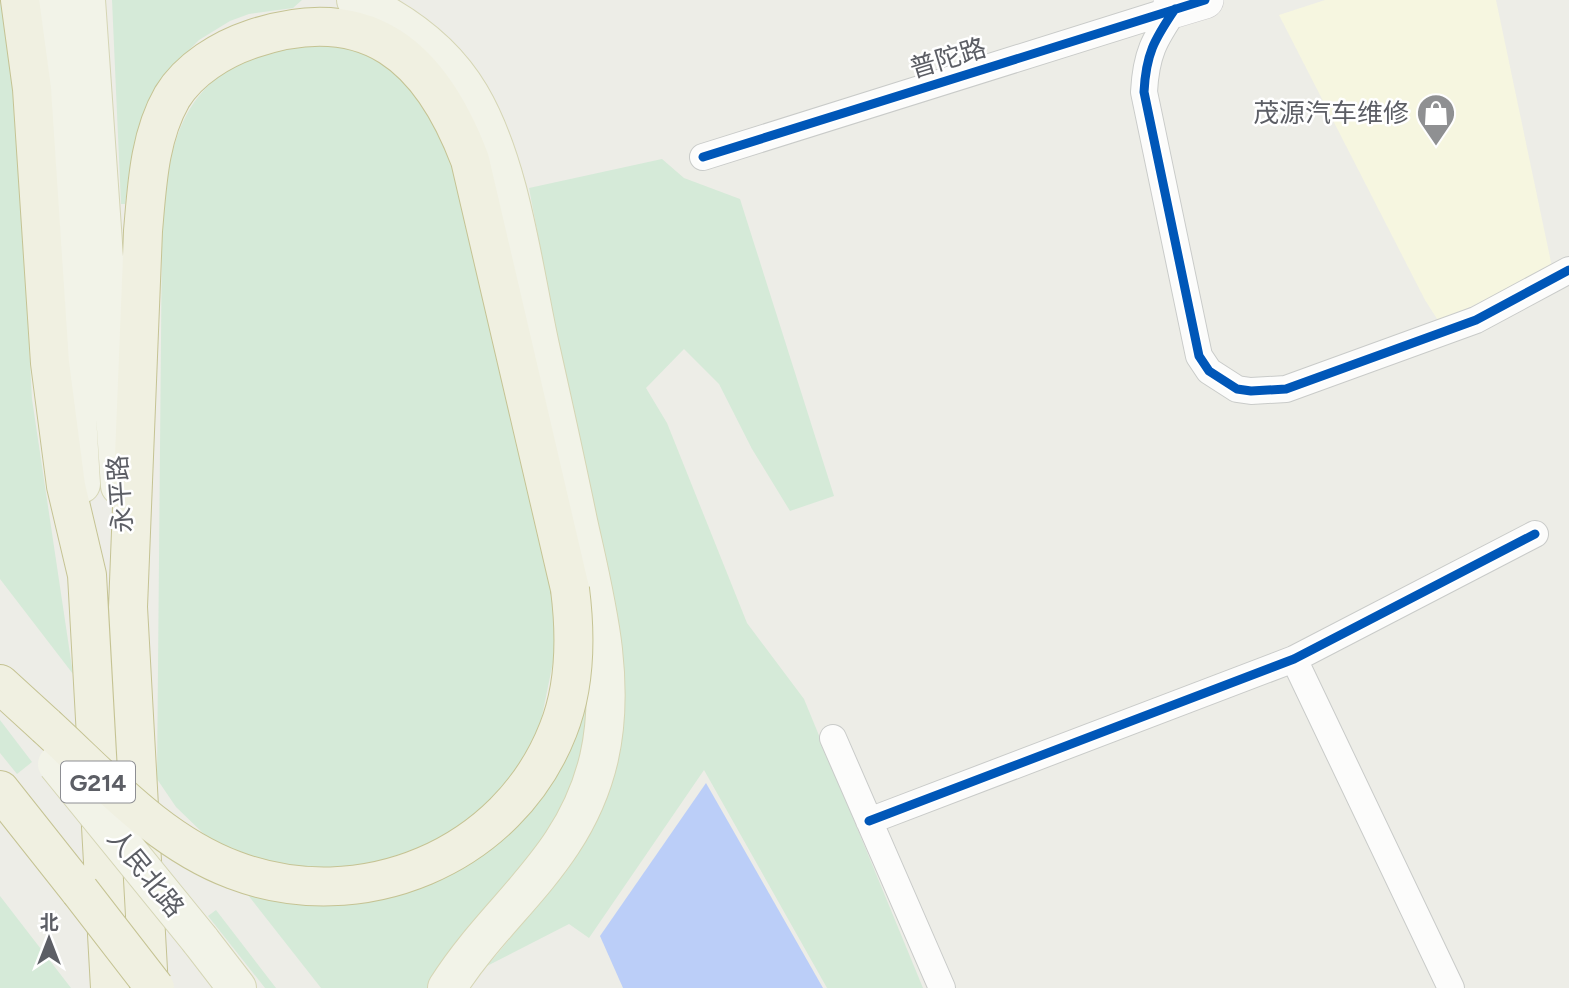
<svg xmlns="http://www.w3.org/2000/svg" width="1569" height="988" font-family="Figtree,'Noto Sans SC',sans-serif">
	<rect width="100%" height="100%" fill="#edede7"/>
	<path fill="#f6f6e0" d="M1325,0h171l56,267 -113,55 -14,-22 -146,-285z"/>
	<path fill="#d5ead8" d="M0,0h6l7,41 19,358 41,275 -73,-95z
		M112,0h190l-9,8 -44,6 -19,7 -31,19 -24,24 -44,97 -6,43h-4z
		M292,42l51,2 48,21 58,75 101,418 6,62 -2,37 -14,69 -41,75 -57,45 -86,26 -94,-6 -56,-30 -30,-29 -19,-28 5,-549c7,-68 9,-126 74,-166 17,-10 38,-15 56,-22z
		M662,159l22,19 56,21 94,297 -44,15 -38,-62 -33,-65 -35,-35 -38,39 21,35 80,200 57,76 119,289h-96l-123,-218 -115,168 -20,-14 -82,42 81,-97 29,-51 -12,-332 -56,-298z
		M585,693l7,1 -11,70 -26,60 -127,164h-107l-73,-93 41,8 42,2 43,-6 42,-11z
		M0,720l32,42 -15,12 -17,-21z
		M0,896l71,92h-71z
		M216,910l60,78h-11l-57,-72z"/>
	<path fill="#bbcef8" d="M706,783l117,205h-200l-23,-52z"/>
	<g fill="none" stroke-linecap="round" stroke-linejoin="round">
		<g stroke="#c9cbc9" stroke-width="28">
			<path id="street" d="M1175,9c-21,31 -29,45 -31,83l55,264 10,15 28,18 14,2 35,-2 190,-69 93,-50
				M703,157l472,-148
				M1294,659l157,329
				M833,738l109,250
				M869,821l425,-162 241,-125"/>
		</g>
		<g stroke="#cbcbcb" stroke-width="38">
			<path id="secondary" d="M1172,0l3,9 30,-9"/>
		</g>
		<g stroke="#d5d5b4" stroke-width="40">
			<path id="primary" d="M53,0l28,484
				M86,0l34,486
				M356,0c46,21 88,51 114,95 41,69 53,173 70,251 13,58 26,117 38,175 17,77 39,158 21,237 -24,103 -100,148 -152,230
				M200,940l37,48"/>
		</g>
		<g stroke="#c5c393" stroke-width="40">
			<path id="highway" d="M20,0l12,89 18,274 16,123 21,89 23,413
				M0,684l46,42
				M0,790l80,101
				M149,988l-21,-381 15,-376c4,-45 6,-94 29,-134 17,-28 50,-48 80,-58 116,-39 179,18 218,121l100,429"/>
		</g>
		<use href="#street" stroke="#fcfcfb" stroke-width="26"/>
		<use href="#secondary" stroke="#fcfcfb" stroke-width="37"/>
		<use href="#primary" stroke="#f2f3e8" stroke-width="38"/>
		<use href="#highway" stroke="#f0f0e1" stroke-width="38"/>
		<g stroke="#d5d5b4" stroke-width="40" stroke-linecap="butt">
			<path id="primary-bridge" d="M57,764l143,176"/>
		</g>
		<g stroke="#c5c393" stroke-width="40" stroke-linecap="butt">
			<path id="highway-bridge" d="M46,726c58,53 113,116 188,144 126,48 274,-12 324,-140 18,-45 18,-94 12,-141
				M80,891l75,97"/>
		</g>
		<use href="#primary-bridge" stroke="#f2f3e8" stroke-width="38"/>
		<use href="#highway-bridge" stroke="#f0f0e1" stroke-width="38"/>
		<g stroke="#fff" stroke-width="13">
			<path id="cycleway" d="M1175,9c-21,31 -29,45 -31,83l55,264 10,15 28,18 14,2 35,-2 190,-69 93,-50
				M703,157l502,-157
				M869,821l425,-162 241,-125"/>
		</g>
		<use href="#cycleway" stroke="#0057b8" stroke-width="9"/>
	</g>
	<defs>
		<g id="shop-pin" transform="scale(2.0125)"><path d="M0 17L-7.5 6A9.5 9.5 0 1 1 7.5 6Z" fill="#8f9092" stroke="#fff"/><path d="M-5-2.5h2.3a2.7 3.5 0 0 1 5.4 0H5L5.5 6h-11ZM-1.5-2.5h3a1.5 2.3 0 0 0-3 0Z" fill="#fff"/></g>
	</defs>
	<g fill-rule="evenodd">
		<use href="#shop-pin" x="1436" y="113"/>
	</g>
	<g text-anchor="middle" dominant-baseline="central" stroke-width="5" stroke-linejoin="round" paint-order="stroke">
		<rect fill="#fff" stroke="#8d8e93" stroke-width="2" x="61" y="761.5" width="74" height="41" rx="5"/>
		<g font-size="24" font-weight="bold" fill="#5c5e65">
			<text x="98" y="782">G214</text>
		</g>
		<g font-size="26" fill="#5c5e65" stroke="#fff">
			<text transform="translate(948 58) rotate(-17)">普陀路</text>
			<text transform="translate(120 494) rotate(-94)">永平路</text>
			<text transform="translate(146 873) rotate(51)">人民北路</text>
		</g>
		<g font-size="26" fill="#5c5e65" stroke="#fff" text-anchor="end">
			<text x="1409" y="113">茂源汽车维修</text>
		</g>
	</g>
	<g transform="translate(49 939)" stroke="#ffffff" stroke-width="5" paint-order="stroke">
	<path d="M0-5L12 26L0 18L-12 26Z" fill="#5c5e65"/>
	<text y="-10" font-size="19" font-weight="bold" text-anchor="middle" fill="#5c5e65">北</text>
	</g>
</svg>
